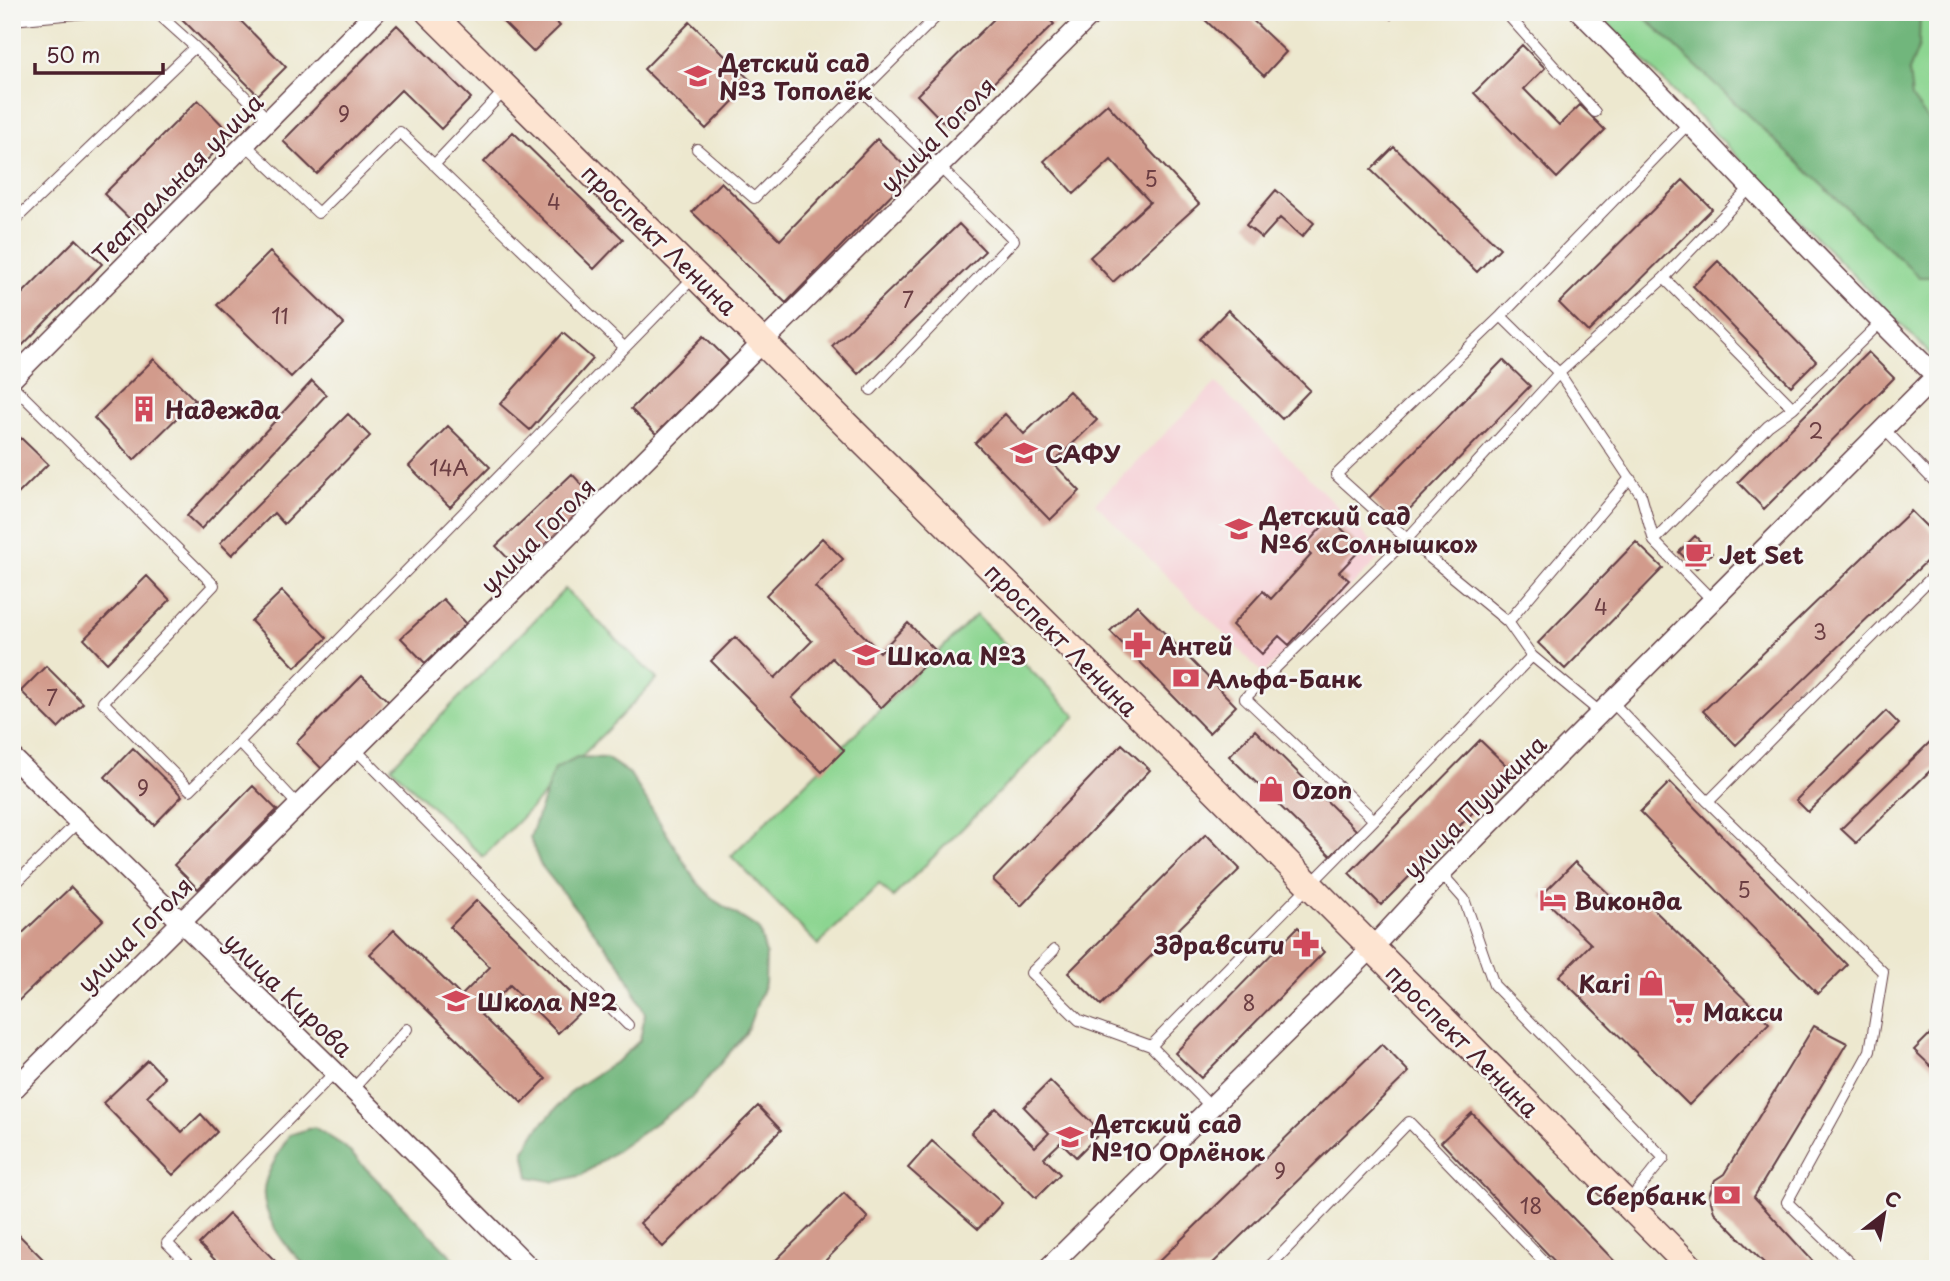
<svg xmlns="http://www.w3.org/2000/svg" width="1950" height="1281" font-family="'Playpen Sans',sans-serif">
	<rect width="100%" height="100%" fill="#f6f6f2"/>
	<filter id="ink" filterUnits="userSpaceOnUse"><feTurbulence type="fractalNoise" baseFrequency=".0143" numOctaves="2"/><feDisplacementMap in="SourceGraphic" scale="14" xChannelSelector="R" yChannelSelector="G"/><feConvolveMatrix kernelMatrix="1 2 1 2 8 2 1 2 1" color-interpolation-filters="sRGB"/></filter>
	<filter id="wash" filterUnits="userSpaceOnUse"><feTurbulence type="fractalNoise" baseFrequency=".00686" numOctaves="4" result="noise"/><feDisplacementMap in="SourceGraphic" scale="28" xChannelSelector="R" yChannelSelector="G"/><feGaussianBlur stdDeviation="1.57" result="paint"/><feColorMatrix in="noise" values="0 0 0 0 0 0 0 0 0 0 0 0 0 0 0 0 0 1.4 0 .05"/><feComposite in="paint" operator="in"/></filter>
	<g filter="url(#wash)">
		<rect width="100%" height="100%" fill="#ede8cf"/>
		<path fill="#f6cfd5" d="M1216,383l168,171 -121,120 -168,-171z"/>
		<path fill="#8cd591" stroke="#6b7a5e" stroke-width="2" d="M1596,12h342v337l-7,6z
			M565,589l92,90 -174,178 -92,-90z
			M976,615l100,101 -183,181 -14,-13 -61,61 -87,-89z"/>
		<path fill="#71b67b" stroke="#5e6a53" stroke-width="2" d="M1639,12h281l-1,34 -10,25 3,27 26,36v143h-19z
			M577,757l29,1 24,16 66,107 18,19 45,29 7,25 -1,29 -19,50 -54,64 -110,78 -27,7 -26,-5 -5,-26 14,-23 36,-39 46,-30 20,-19 5,-26 -22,-46 -83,-104 -10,-26 24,-69z
			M314,1127l30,19 120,123h-154c-22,-17 -55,-59 -44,-89 5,-15 15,-30 23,-45z"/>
		<g id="blocks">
			<path fill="#d29b8c" d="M175,12h57l54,55 -28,28z
				M493,12h54l13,14 -27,26z
				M1001,12h41l12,12 -106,103 -31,-32z
				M1202,12h42l42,40 -22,24 -64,-61z
				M1384,12h14l-7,7z
				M690,22l62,60 -46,47 -62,-60z
				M397,25l74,73 -30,31 -40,-39 -84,84 -34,-33z
				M1522,45l23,23 -21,21 35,36 21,-20 25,25 -48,48 -83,-85z
				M198,100l34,35 -93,93 -35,-34z
				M1107,104l92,100 -86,78 -23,-25 60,-55 -39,-42 -37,34 -30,-33z
				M513,132l110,107 -29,30 -110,-107z
				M877,139l35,34 -126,130 -94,-91 29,-30 59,58z
				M1394,147l106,101 -23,24 -106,-102z
				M1683,180l29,29 -124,123 -29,-29z
				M1276,190l38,33 -12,14 -22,-19 -18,20 -16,-13z
				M959,224l26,27 -127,123 -26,-28z
				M76,239l26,25 -90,92v-52z
				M270,252l74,72 -53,53 -74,-72z
				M1718,261l98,100 -25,25 -98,-100z
				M1228,310l82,80 -28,29 -82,-80z
				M563,333l30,26 -63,71 -30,-26z
				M704,336l25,25 -73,73 -25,-25z
				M1868,352l26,26 -130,131 -26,-27z
				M154,359l41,41 -61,60 -40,-42z
				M1503,360l27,26 -135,138 -26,-26z
				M312,381l14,14 -125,134 -14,-13z
				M1069,391l28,29 -44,43 27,28 -30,29 -75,-77 30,-29 19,20z
				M348,414l22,22 -86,88 -10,-11 -42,42 -12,-12z
				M448,426l42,41 -40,40 -41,-41z
				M21,438l27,26 -36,36v-53z
				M572,474l25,27 -75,72 -26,-27z
				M1911,511l27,27v12l-202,195 -33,-34z
				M1330,518l32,30 -23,24 10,8 -60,65 -10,-9 -17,18 -30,-29 31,-34 8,8 40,-44 -8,-7z
				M1695,536l17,17 -16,16 -17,-17z
				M822,538l21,21 -28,28 65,65 28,-29 29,29 -56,56 -49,-50 -40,40 52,52 -22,22 -111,-111 24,-24 40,41 37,-37 -46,-46z
				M1636,542l27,26 -98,101 -27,-26z
				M147,576l23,24 -63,63 -23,-24z
				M282,591l45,47 -32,29 -44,-46z
				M443,599l23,25 -41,39 -24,-25z
				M1137,605l99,101 -27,27 -99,-102z
				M46,666l37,37 -25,25 -37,-37z
				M362,676l28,27 -66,68 -28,-28z
				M1886,711l13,13 -91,88 -12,-12z
				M1255,730l101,100 -25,26 -102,-100z
				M1480,740l33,32 -132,133 -32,-32z
				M1930,742l8,8v13l-82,80 -15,-14z
				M1122,744l28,26 -129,136 -28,-26z
				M133,748l49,48 -28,29 -49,-48z
				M1670,782l177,183 -29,29 -178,-182z
				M253,786l24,24 -79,79 -24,-24z
				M1206,834l34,35 -139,136 -33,-32z
				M1575,862l50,47 21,-7 123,121 -80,82 -130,-129 32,-32 -50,-48z
				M71,887l32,33 -91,87v-64z
				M477,900l108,107 -27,26 -48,-48 -29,30 65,64 -24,24 -152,-149 24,-24 67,66 29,-29 -40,-40z
				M1298,927l26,25 -123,126 -26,-25z
				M1814,1026l33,17 -93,154 66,72h-50l-56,-57 -5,-17 6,-15 9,-6z
				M1938,1026v47l-24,-23z
				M1382,1044l27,28 -202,197h-56z
				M148,1060l17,18 -18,18 35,36 19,-18 16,18 -44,43 -70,-72z
				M1050,1081l51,51 -25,25 -15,-15 -17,16 16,16 -24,24 -65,-65 25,-25 39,39 14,-14 -25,-26z
				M758,1106l23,24 -118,117 -23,-24z
				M1472,1113l150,156h-60l-121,-127z
				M932,1141l70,62 -24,26 -70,-61z
				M844,1193l24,25 -51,51h-50z
				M229,1214l54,55h-59l-25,-25z
				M12,1228l41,41h-41z"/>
		</g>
	</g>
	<g filter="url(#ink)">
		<use href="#blocks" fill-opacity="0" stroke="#623d44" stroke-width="2"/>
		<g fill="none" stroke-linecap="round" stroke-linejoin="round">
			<g stroke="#623d44" stroke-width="12">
				<path id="lane" d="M1505,12l90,100
					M12,20l84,-8
					M195,47l74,73
					M862,91l152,149 -143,150
					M245,144l73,69 82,-81 224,215
					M697,149l57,49 187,-186
					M434,165l72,-76
					M12,223l183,-176 -39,-35
					M1501,316l58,57 82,122 13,46 59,60
					M12,385l202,200 -111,117 87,88 49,-48 60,64
					M1793,408l87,-85
					M1885,430l53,55
					M1654,541l114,-115 25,-18 -129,-130
					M1508,622l122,-144
					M1532,656l-24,-34 -101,-83 -71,-64 165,-159 189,-194
					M1612,702l96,100 175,170 -13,79 -83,151 69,67
					M1601,713l-69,-57 -158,164 -129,-122 162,-159 152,-166 105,-95 88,-92
					M239,742l455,-465
					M356,750l272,275
					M1708,802l230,-231
					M1441,873l23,26 30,86 170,173 -37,45
					M12,887l66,-65
					M1054,950l-23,23 48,47 72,26 223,-226
					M1151,1046l60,61
					M353,1089l54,-60
					M193,1269l-26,-26 168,-171
					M1267,1269l142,-147 142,147"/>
			</g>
			<g stroke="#623d44" stroke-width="22">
				<path id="street" d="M1580,12c121,120 235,247 358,366
					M12,379l364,-367
					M12,757l323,315 196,197
					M12,1091l1082,-1079
					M1047,1269l324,-320 70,-76 495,-497"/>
			</g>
			<g stroke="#623d44" stroke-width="29">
				<path id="secondary" d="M429,12l783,775 480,482"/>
			</g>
			<use href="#lane" stroke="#fff" stroke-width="10"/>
			<use href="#street" stroke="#fff" stroke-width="19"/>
			<use href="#secondary" stroke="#fde4d1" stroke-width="26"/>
		</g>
	</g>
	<defs>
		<g id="school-bare" transform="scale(2.1)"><path d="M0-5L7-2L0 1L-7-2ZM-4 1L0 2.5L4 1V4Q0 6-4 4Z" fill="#d1495b" stroke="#f6f6f2" stroke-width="2.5" paint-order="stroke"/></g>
		<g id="building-bare" transform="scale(2.1)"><path d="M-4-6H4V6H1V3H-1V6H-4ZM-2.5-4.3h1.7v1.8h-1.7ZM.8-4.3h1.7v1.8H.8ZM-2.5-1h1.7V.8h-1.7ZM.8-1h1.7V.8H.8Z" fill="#d1495b" stroke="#f6f6f2" stroke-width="2.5" paint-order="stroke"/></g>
		<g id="university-bare" transform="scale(2.1)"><path d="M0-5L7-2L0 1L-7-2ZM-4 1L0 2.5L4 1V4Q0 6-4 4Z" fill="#d1495b" stroke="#f6f6f2" stroke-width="2.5" paint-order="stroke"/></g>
		<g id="cafe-bare" transform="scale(2.1)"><path d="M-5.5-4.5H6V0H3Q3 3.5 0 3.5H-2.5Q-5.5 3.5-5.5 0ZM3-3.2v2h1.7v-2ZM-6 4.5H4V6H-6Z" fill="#d1495b" stroke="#f6f6f2" stroke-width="2.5" paint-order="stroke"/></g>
		<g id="pharmacy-bare" transform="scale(2.1)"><path d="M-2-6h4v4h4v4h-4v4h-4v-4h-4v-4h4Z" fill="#d1495b" stroke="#f6f6f2" stroke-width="2.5" paint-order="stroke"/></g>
		<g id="bank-bare" transform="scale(2.1)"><path d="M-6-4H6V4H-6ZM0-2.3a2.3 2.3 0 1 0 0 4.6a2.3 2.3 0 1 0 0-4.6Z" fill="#d1495b" stroke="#f6f6f2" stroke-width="2.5" paint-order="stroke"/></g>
		<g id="shop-bare" transform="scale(2.1)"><path d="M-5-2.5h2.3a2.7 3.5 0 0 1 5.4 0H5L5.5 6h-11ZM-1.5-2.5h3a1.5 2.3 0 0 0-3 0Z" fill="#d1495b" stroke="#f6f6f2" stroke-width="2.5" paint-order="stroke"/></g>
		<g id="hotel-bare" transform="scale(2.1)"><path d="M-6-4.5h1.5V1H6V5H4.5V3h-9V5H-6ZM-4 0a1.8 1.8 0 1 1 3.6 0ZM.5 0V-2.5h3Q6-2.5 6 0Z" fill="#d1495b" stroke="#f6f6f2" stroke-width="2.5" paint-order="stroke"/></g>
		<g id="supermarket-bare" transform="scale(2.1)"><path d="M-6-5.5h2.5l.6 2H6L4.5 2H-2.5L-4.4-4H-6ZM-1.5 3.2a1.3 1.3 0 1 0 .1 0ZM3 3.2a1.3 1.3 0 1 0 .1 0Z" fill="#d1495b" stroke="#f6f6f2" stroke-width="2.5" paint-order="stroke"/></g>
	</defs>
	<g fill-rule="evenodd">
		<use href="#school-bare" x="698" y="76"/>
		<use href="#building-bare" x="144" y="409"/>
		<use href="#university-bare" x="1024" y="453"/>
		<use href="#school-bare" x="1239" y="529"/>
		<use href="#cafe-bare" x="1698" y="554"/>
		<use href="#pharmacy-bare" x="1138" y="645"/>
		<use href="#school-bare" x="866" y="655"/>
		<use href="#bank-bare" x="1186" y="678"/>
		<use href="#shop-bare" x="1271" y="789"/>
		<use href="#hotel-bare" x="1553" y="900"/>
		<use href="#pharmacy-bare" x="1306" y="944"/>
		<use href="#shop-bare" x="1651" y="983"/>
		<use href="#school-bare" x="456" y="1001"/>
		<use href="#supermarket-bare" x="1682" y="1011"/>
		<use href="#school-bare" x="1070" y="1137"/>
		<use href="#bank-bare" x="1727" y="1195"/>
	</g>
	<g text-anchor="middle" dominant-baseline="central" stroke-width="5" stroke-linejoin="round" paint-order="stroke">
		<g font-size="21" fill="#6c3e43">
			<text x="344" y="113">9</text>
			<text x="1151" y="178">5</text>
			<text x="554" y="201">4</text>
			<text x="908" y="299">7</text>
			<text x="280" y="315">11</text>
			<text x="1816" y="430">2</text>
			<text x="449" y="467">14А</text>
			<text x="1601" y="606">4</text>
			<text x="1820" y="631">3</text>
			<text x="52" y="697">7</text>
			<text x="143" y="787">9</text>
			<text x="1744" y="889">5</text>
			<text x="1249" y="1002">8</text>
			<text x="1280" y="1170">9</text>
			<text x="1531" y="1205">18</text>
		</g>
		<g font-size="24" font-weight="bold" fill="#4a1f2b" stroke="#f6f6f2" text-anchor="start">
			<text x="719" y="62">Детский сад<tspan x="719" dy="28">№3 Тополёк</tspan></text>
			<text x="165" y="409">Надежда</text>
			<text x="1045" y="453">САФУ</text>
			<text x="1260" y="515">Детский сад<tspan x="1260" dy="28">№6 «Солнышко»</tspan></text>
			<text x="1719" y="554">Jet Set</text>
			<text x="1159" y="645">Антей</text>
			<text x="887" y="655">Школа №3</text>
			<text x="1207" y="678">Альфа-Банк</text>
			<text x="1292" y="789">Ozon</text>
			<text x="1574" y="900">Виконда</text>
			<text x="1285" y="944" text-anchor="end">Здравсити</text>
			<text x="1630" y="983" text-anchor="end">Kari</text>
			<text x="477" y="1001">Школа №2</text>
			<text x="1703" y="1011">Макси</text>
			<text x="1091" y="1123">Детский сад<tspan x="1091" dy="28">№10 Орлёнок</tspan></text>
			<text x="1706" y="1195" text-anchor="end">Сбербанк</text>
		</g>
		<g font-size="24" fill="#4a1f2b" stroke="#f6f6f2">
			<text transform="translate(937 134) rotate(-45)">улица Гоголя</text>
			<text transform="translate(177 178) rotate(-45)">Театральная улица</text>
			<text transform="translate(660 239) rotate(44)">проспект Ленина</text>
			<text transform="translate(537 535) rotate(-45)">улица Гоголя</text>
			<text transform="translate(1062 639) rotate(45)">проспект Ленина</text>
			<text transform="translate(1474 806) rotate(-45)">улица Пушкина</text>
			<text transform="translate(134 934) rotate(-45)">улица Гоголя</text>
			<text transform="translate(289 994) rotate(44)">улица Кирова</text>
			<text transform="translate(1463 1040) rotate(45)">проспект Ленина</text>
		</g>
	</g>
	<rect width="1950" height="1281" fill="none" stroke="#f6f6f2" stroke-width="42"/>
	<g transform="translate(1884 1214) rotate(31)" stroke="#f6f6f2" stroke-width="5" paint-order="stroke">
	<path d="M0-5L12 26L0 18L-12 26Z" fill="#4a1f2b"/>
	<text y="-10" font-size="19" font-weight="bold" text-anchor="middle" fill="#4a1f2b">С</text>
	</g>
	<path d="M35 63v10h128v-10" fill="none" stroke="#4a1f2b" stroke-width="3.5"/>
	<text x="46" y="63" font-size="21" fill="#4a1f2b" stroke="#f6f6f2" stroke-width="5" paint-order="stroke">50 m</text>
</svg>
